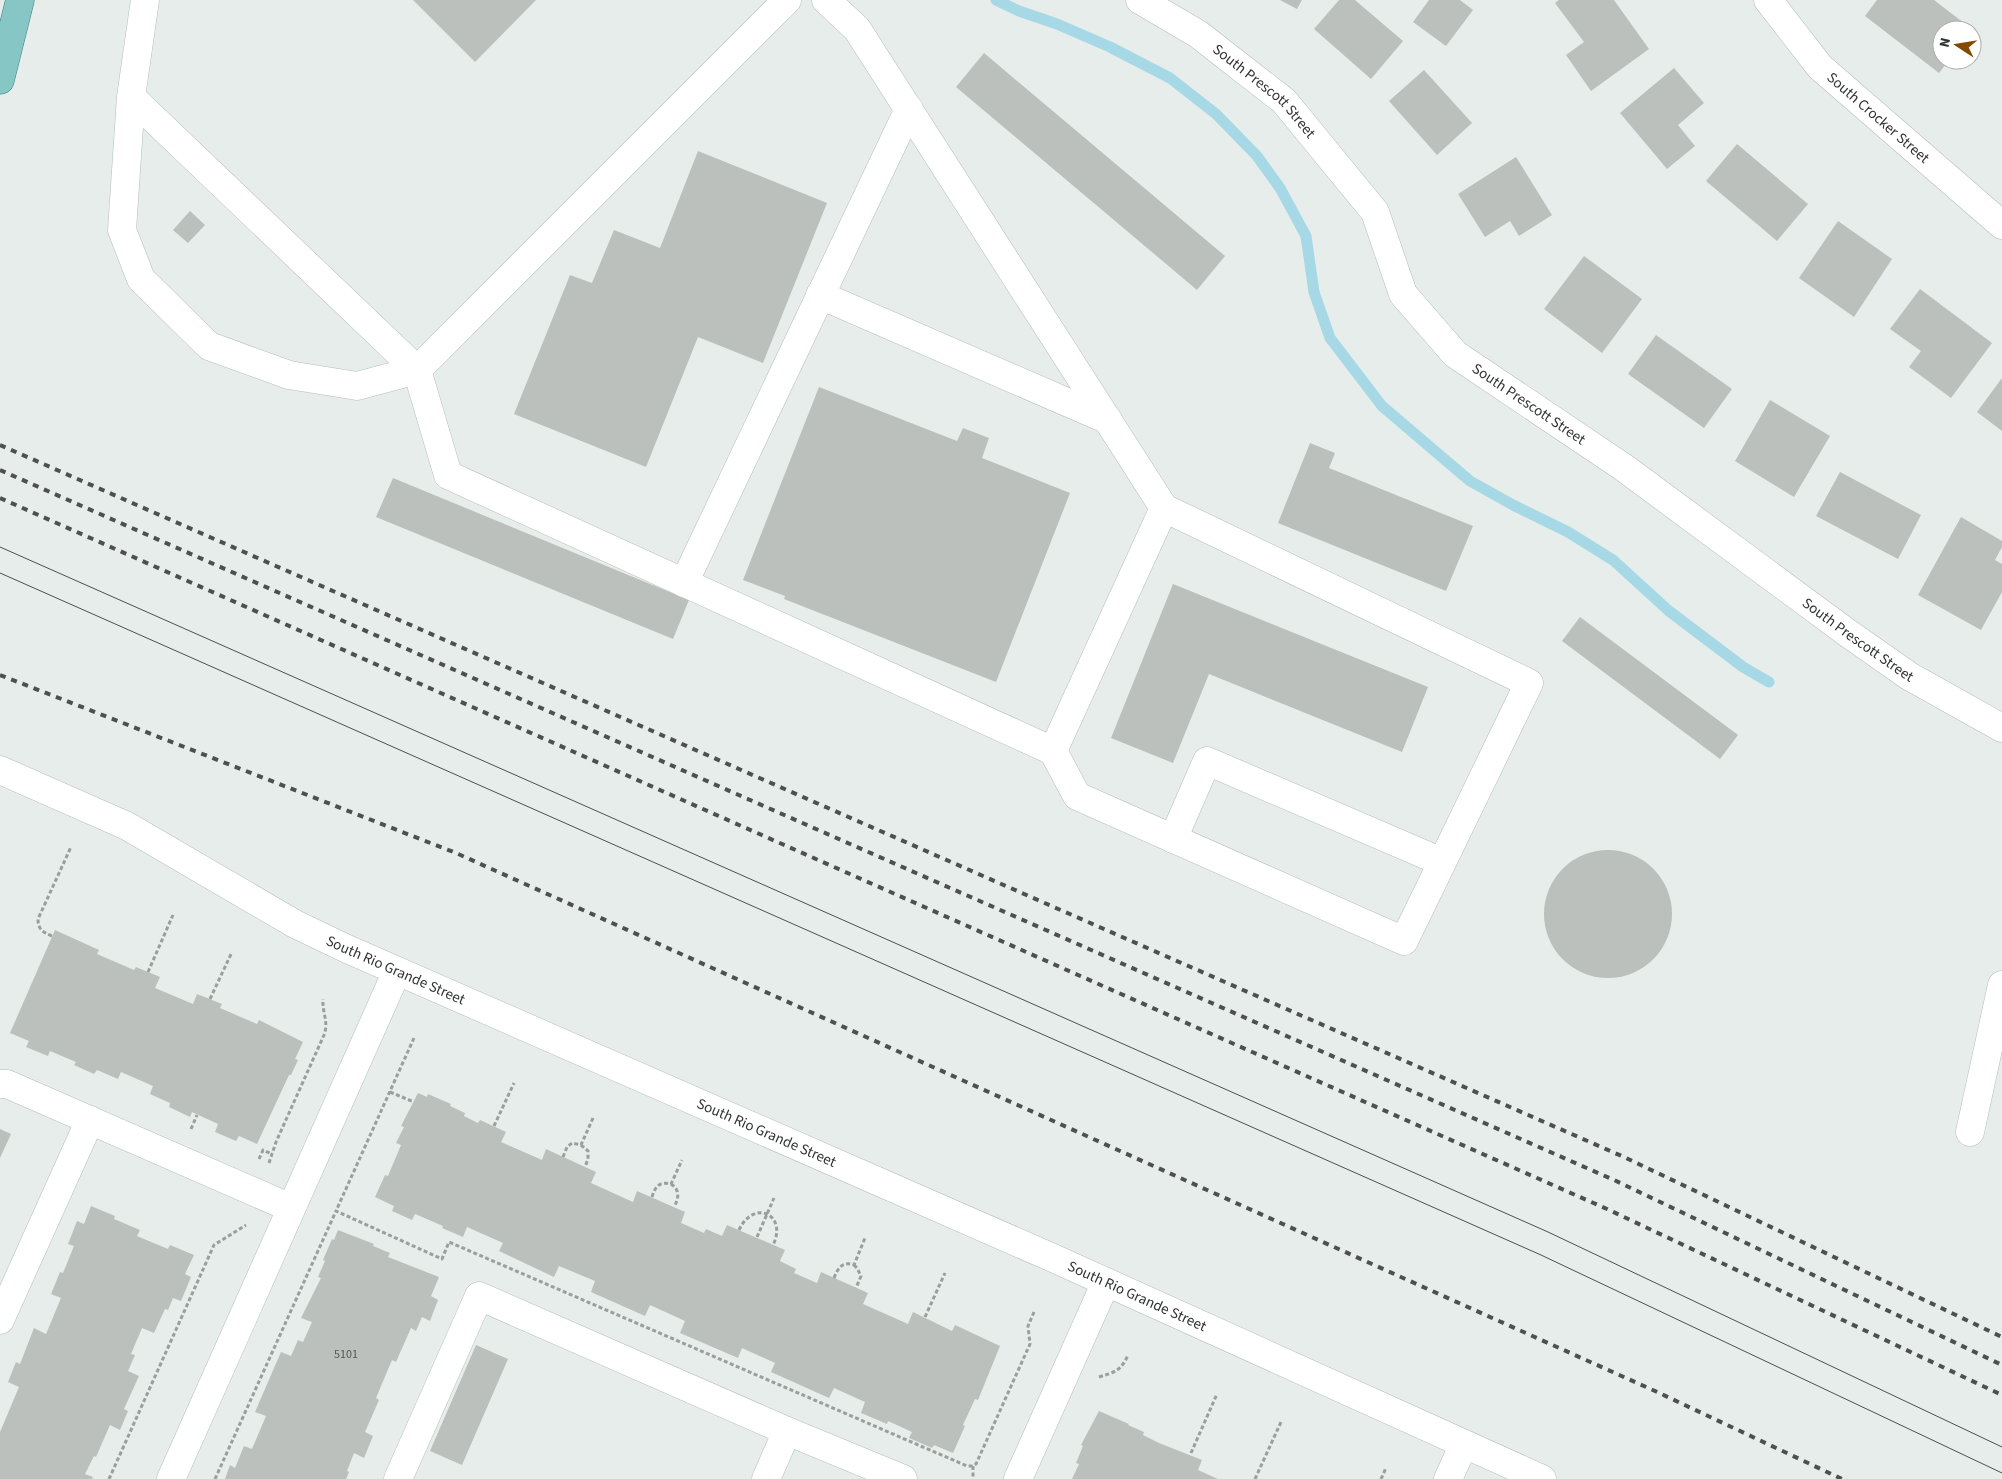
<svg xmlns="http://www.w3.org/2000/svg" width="2002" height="1479" font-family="'Source Sans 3',sans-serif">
	<rect width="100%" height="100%" fill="#e6edeb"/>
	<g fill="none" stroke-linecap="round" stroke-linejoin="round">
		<path stroke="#a6d9e5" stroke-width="11" d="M996,0l23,11 38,13 53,23 60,31 46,36 41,42 23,32 26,48 8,56 16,46 52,68 88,75 43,24 55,27 45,28 56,51 74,56 26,15"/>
	</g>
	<path fill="#bbc0bc" d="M413,0h123l-61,62z
		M1280,0h22l-5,9z
		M1339,0h16l48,41 -32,38 -57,-50z
		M1429,0h31l13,10 -27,36 -33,-24z
		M1559,0h55l35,49 -58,42 -25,-36 18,-13 -29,-39z
		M1877,0h57l39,30h-31v30h7l-10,13 -74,-57z
		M984,53l241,203 -28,34 -241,-203z
		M1674,68l30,35 -26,22 17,21 -28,23 -47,-56z
		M1424,70l48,53 -35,32 -48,-54z
		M1737,144l71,60 -31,37 -71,-60z
		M698,151l129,52 -64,160 -65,-26 -52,130 -132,-53 56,-139 22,8 22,-53 46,18z
		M1516,157l36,58 -33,21 -9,-15 -25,16 -27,-43z
		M190,211l15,14 -17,18 -15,-13z
		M1838,221l54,38 -38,58 -55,-39z
		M1584,256l58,43 -40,54 -58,-44z
		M1920,289l72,54 -41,55 -42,-31 12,-16 -31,-22z
		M1656,335l76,54 -28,39 -76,-54z
		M2002,378v53l-25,-19z
		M819,387l138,54 6,-13 26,10 -7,20 88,35 -74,189 -212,-83 1,-3 -42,-16z
		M1770,400l60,36 -36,61 -59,-36z
		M1310,443l25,10 -6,15 144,58 -27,65 -168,-68z
		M1840,472l81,43 -23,44 -82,-43z
		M393,478l296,122 -16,39 -297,-122z
		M1961,517l41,24v6l-7,13 7,4v28l-21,38 -63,-35z
		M1173,584l255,103 -26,65 -193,-78 -36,89 -62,-25z
		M1580,617l158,118 -18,24 -158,-118z
		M1544 914a64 64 0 1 1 128 0a64 64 0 1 1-128 0Z
		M55,930l44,20 -2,4 37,16 2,-3 24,10 -5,11 38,16 4,-10 25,10 -2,4 37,16 2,-4 44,22 -8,17 3,1 -7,15h-2l-32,69 -18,-8 -3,5 -21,-9 3,-8 -26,-12 -2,5 -21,-10 1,-4 -20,-9 3,-8 -32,-14 -3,7 -21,-9 -3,4 -20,-9 2,-3 -26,-11 -2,5 -22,-9 3,-6 -19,-8z
		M418,1093l9,4 1,-3 23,10 -1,2 15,7 -1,3 14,7 2,-3 26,12 -5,10 41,18 4,-11 50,23 -5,11 42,19 4,-11 48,21 -4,11 23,10 2,-4 16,7 5,-11 58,25 -5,11 16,8 -2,4 23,10 4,-11 47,21 -5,11 45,20 5,-12 39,19 3,-6 45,21 -22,54 -3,-1 -12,26 2,1 -12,27 -19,-8 -2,3 -23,-10 3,-6 -24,-11 -1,3 -26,-11 4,-11 -31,-14 -5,10 -58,-26 4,-9 -33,-15 -4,10 -58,-25 5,-12 -35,-16 -5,11 -54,-24 4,-11 -36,-15 -5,11 -55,-26 4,-8 -36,-16 -4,10 -21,-9 1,-2 -28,-12 -3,6 -20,-9 2,-5 -19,-9 10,-22 3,1 13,-31 -5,-2 8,-16 -3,-1z
		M0,1129l11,5 -11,24z
		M91,1206l24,10 -1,3 26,11 -3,6 31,13 2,-4 24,10 -9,19 6,3 -10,24 -8,-3 -5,12 -3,-1 -11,24 -12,-5 -11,26 4,1 -7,16 11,5 -15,33 4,2 -8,19 -10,-5 -14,32 -2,-1 -9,18 8,3 -1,2h-92v-47l19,-45 -11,-5 8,-20 4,2 14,-36 12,6 15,-36 -10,-4 9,-22 3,1 11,-27 -6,-2 9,-23 7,3z
		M338,1230l36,14 -1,2 17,7 -2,4 51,20 -8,19 7,4 -8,21 -8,-4 -6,14 -5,-3 -15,34 -4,-2 -16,38 3,2 -14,32 8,4 -9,22 -10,-5 -7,18 2,1 -3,7h-121l5,-14 5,3 9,-22 8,3 14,-33 -11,-4 26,-60 10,4 7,-16 5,2 9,-20 -11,-4 20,-40 -3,-1 7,-16 -2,-1 9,-21 2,1z
		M476,1345l32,14 -46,106 -32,-14z
		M1099,1411l30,13 -1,1 16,7 -1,3 16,8 43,17 -4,10 20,9h-146l7,-15 -3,-1 7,-17 -2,-1z"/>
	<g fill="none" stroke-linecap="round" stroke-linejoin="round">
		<g stroke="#b6bdba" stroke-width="29">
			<g id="minor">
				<path d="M787,0l-370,370 31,105 605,276"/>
				<path d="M826,0l31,29 307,479 365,175 -125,258 -327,-145 -24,-45 111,-243"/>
				<path id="s1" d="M1140,0l58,34 86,67 91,111 28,82 52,60 168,113 226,167 60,42 93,52"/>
				<path id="s2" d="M1768,0l52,67 182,158"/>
				<path d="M131,97l286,273 -60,16 -68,-11 -80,-29 -68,-67 -19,-49 9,-133 14,-97"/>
				<path d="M820,295l288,125"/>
				<path d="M684,583l225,-474"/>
				<path id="s3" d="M0,770l127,56 168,98 50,24 708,310 489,221"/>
				<path d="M1173,839l34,-78 235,101"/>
				<path d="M0,1084h7l284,124"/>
				<path d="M1970,1132l32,-147"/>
				<path d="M0,1320l90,-200"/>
				<path d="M171,1479l226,-508"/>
				<path d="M398,1479l81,-183 308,135 116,48"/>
				<path d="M766,1479l21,-48"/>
				<path d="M1018,1479l88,-197"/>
				<path d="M1448,1479l16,-35"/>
			</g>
		</g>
		<g stroke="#347b79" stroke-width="29">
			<path id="major" d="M0,80l20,-80"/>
		</g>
		<path stroke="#9a9f9e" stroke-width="3" stroke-dasharray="4 2.5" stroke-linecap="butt" d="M52,936c-9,-4 -14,-6 -14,-17l33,-72
			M148,972l25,-57
			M210,999l22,-47
			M414,1038l-78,173 106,48 7,-17 518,224h6l3,-2 54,-120 -2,-18 6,-14
			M390,1092l24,10
			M494,1126l20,-43
			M191,1129l6,-14
			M581,1145l7,6v8l-3,8
			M563,1157l4,-10 5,-4 9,2 12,-27
			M259,1159l4,-9 9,4
			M269,1163l7,-21 48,-107c5,-13 -2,-22 -1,-36
			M671,1184c9,6 8,14 3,23
			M652,1197c3,-10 7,-16 19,-13l11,-24
			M739,1230c15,-32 49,-15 34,15
			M757,1237l17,-39
			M854,1265l3,3 4,8 -5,12
			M834,1278c4,-10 8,-17 20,-13l11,-27
			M925,1317l20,-44
			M1099,1377c16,-5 22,-6 29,-22
			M1191,1453l26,-59
			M973,1466v13
			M109,1479l105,-234 32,-20
			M215,1479l121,-268
			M1255,1479l26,-57
			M1381,1479l5,-11"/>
		<use href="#minor" stroke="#fff" stroke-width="28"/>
		<use href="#major" stroke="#86c7c5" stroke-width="28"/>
		<path stroke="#4d504f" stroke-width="1" d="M0,547l1548,685 454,215
			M0,573l1541,682 461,218"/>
		<path stroke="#4d504f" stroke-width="4" stroke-dasharray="6 6" stroke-linecap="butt" d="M0,445l1624,712 378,180
			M0,470l1614,710 388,185
			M0,498l1607,711 395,186
			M0,675l456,178 1199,538 187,88"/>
	</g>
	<g text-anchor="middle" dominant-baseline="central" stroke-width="4" stroke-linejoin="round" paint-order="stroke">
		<g font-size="12" fill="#535654">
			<text x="346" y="1354">5101</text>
		</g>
		<g font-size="15" fill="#303332" stroke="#fff">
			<text stroke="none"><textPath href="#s1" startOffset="155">South Prescott Street</textPath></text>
			<text stroke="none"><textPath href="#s2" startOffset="162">South Crocker Street</textPath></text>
			<text stroke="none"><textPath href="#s1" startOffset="575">South Prescott Street</textPath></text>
			<text stroke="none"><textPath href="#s1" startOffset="980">South Prescott Street</textPath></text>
			<text stroke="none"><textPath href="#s3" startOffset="444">South Rio Grande Street</textPath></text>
			<text stroke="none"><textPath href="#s3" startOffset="849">South Rio Grande Street</textPath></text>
			<text stroke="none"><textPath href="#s3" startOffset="1254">South Rio Grande Street</textPath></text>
		</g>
	</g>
	<g transform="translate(1957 45) rotate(282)"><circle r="24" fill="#ffffff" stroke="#acadad"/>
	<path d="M0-4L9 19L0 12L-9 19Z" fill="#844a00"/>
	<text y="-8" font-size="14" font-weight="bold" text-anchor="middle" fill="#303332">N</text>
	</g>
</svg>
